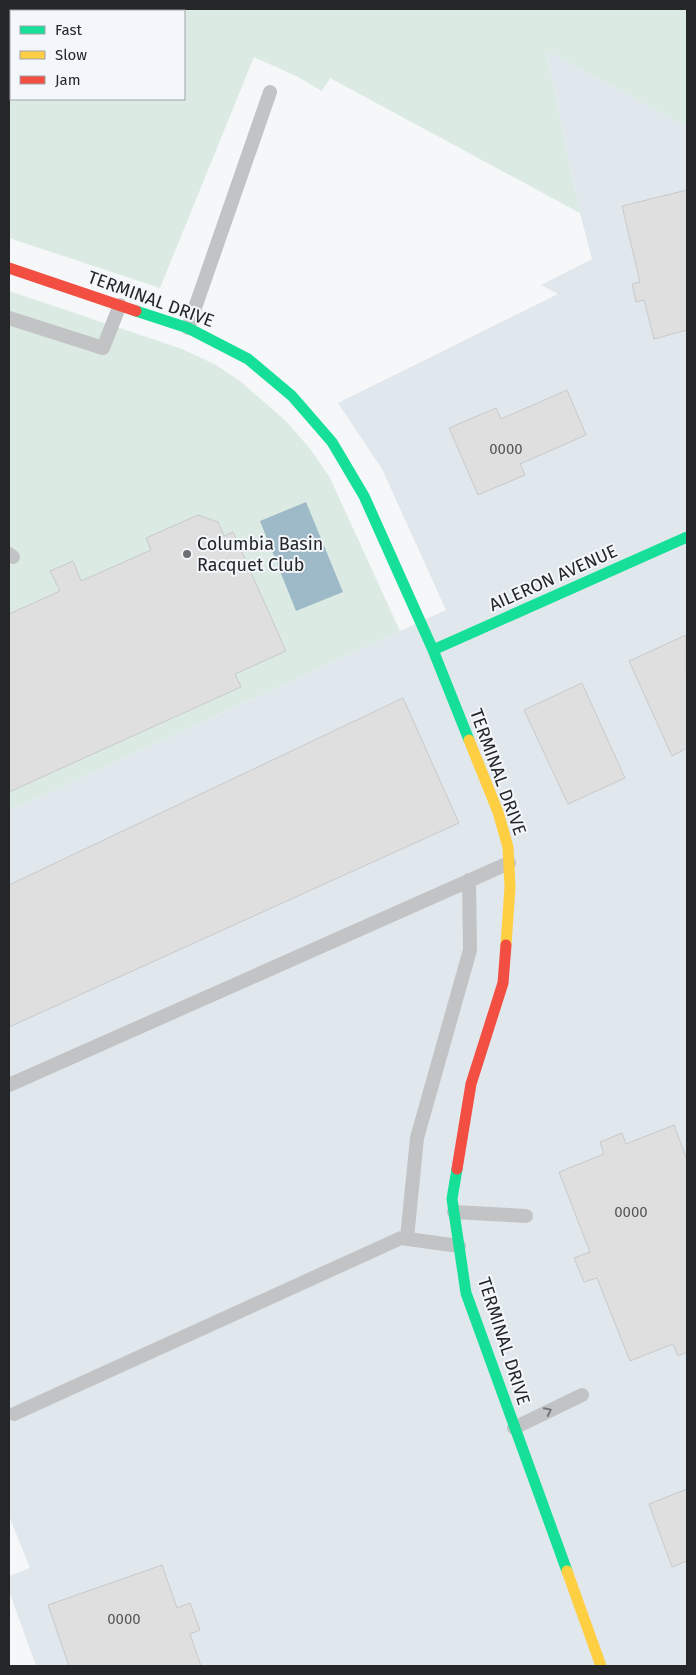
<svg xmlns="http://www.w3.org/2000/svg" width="696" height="1675" font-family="'Fira Sans',sans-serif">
	<rect width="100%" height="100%" fill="#f5f7f9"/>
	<path fill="#e1e8ed" d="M546,50l141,77v1539h-651l-27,-75v-15l21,-8 -21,-52v-705l437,-201 -64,-141 -44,-66 220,-109 -17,-9 51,-26 -12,-46z"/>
	<path fill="#dbeae2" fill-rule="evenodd" d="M9,9h678v118l-141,-77 34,163 -250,-135 -8,13 -24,-14 -44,-20 -94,231 -151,-50zM11,11h173v88h-173z
		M9,291l173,58 34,16 24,16 23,20 24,21 24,28 19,28 70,153 -391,180z"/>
	<path fill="#9eb9c7" d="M306,502l37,90 -47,19 -36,-90z"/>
	<path fill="#dfdfe0" stroke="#c8c9ca" d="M687,190v140l-33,9 -10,-39 -8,2 -4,-18 8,-2 -18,-76z
		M567,390l19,45 -66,29 5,11 -47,20 -29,-67 47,-20 5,11z
		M198,515l20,7 6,14 9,-4 53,119 -51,23 6,13 -232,105v-178l51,-23 -10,-20 23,-10 8,20 70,-31 -5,-12z
		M686,635l1,113 -15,8 -43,-95z
		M582,683l43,95 -57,26 -44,-94z
		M403,698l56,125 -450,204v-142z
		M674,1125l13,35v192l-9,4 -5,-12 -43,17 -33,-83 -13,4 -10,-24 16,-6 -31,-80 45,-18 -4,-12 22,-9 4,11z
		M687,1489v72l-15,6 -23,-63z
		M162,1565l15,43 13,-5 10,27 -10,4 11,32h-132l-21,-61z"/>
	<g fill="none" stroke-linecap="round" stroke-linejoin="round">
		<path stroke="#c2c3c4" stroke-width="14" d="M9,318l94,30 17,-43
			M188,328l82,-236
			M9,554l4,3
			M9,1085l500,-222
			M454,1212l72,4
			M407,1238l10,-100 53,-188 -1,-70
			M14,1414l387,-176 58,8
			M514,1428l68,-33"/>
		<path stroke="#16e098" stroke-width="11" d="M136,311l52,17 60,31 44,37 40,46 32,54 69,154 36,90
			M433,650l254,-113
			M457,1169l-5,30 14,94 101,278"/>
		<path stroke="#ffcf43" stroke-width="11" d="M469,740l29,72 10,35 2,40 -4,58
			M567,1571l34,95"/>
		<path stroke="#f24e42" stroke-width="11" d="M9,268l127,43
			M457,1169l14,-85 32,-101 3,-38"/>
	</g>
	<defs><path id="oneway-chevron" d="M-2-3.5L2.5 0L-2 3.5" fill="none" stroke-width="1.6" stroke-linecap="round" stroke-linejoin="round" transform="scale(1.25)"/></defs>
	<use stroke="#737476" href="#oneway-chevron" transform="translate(548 1411) rotate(-26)"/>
	<circle fill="#6d6f70" stroke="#f3f7fb" stroke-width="2" cx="187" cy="554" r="5"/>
	<g text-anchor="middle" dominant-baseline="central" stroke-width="4" stroke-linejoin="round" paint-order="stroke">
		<g font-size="15" fill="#555657">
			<text x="506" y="449">0000</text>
			<text x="631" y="1212">0000</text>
			<text x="124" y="1619">0000</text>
		</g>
		<g font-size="18" fill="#242627" stroke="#f3f7fb">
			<text transform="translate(151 299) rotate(20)">TERMINAL DRIVE</text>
			<text transform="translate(553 578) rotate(-24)">AILERON AVENUE</text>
			<text transform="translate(498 772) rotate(70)">TERMINAL DRIVE</text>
			<text transform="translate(504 1341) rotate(72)">TERMINAL DRIVE</text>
		</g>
		<g font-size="18" fill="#242627" stroke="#f3f7fb" text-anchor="start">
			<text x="197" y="544">Columbia Basin<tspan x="197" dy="21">Racquet Club</tspan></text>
		</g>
	</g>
	<rect width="696" height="1675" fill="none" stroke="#242627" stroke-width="20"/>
	<rect x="10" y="10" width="175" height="90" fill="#f3f7fb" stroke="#a0a3a6"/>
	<rect x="20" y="26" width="25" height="8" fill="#16e098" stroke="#a0a3a6"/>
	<text x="55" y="35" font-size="15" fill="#242627">Fast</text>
	<rect x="20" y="51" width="25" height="8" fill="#ffcf43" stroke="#a0a3a6"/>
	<text x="55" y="60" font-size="15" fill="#242627">Slow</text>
	<rect x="20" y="76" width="25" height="8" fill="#f24e42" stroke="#a0a3a6"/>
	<text x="55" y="85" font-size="15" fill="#242627">Jam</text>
</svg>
